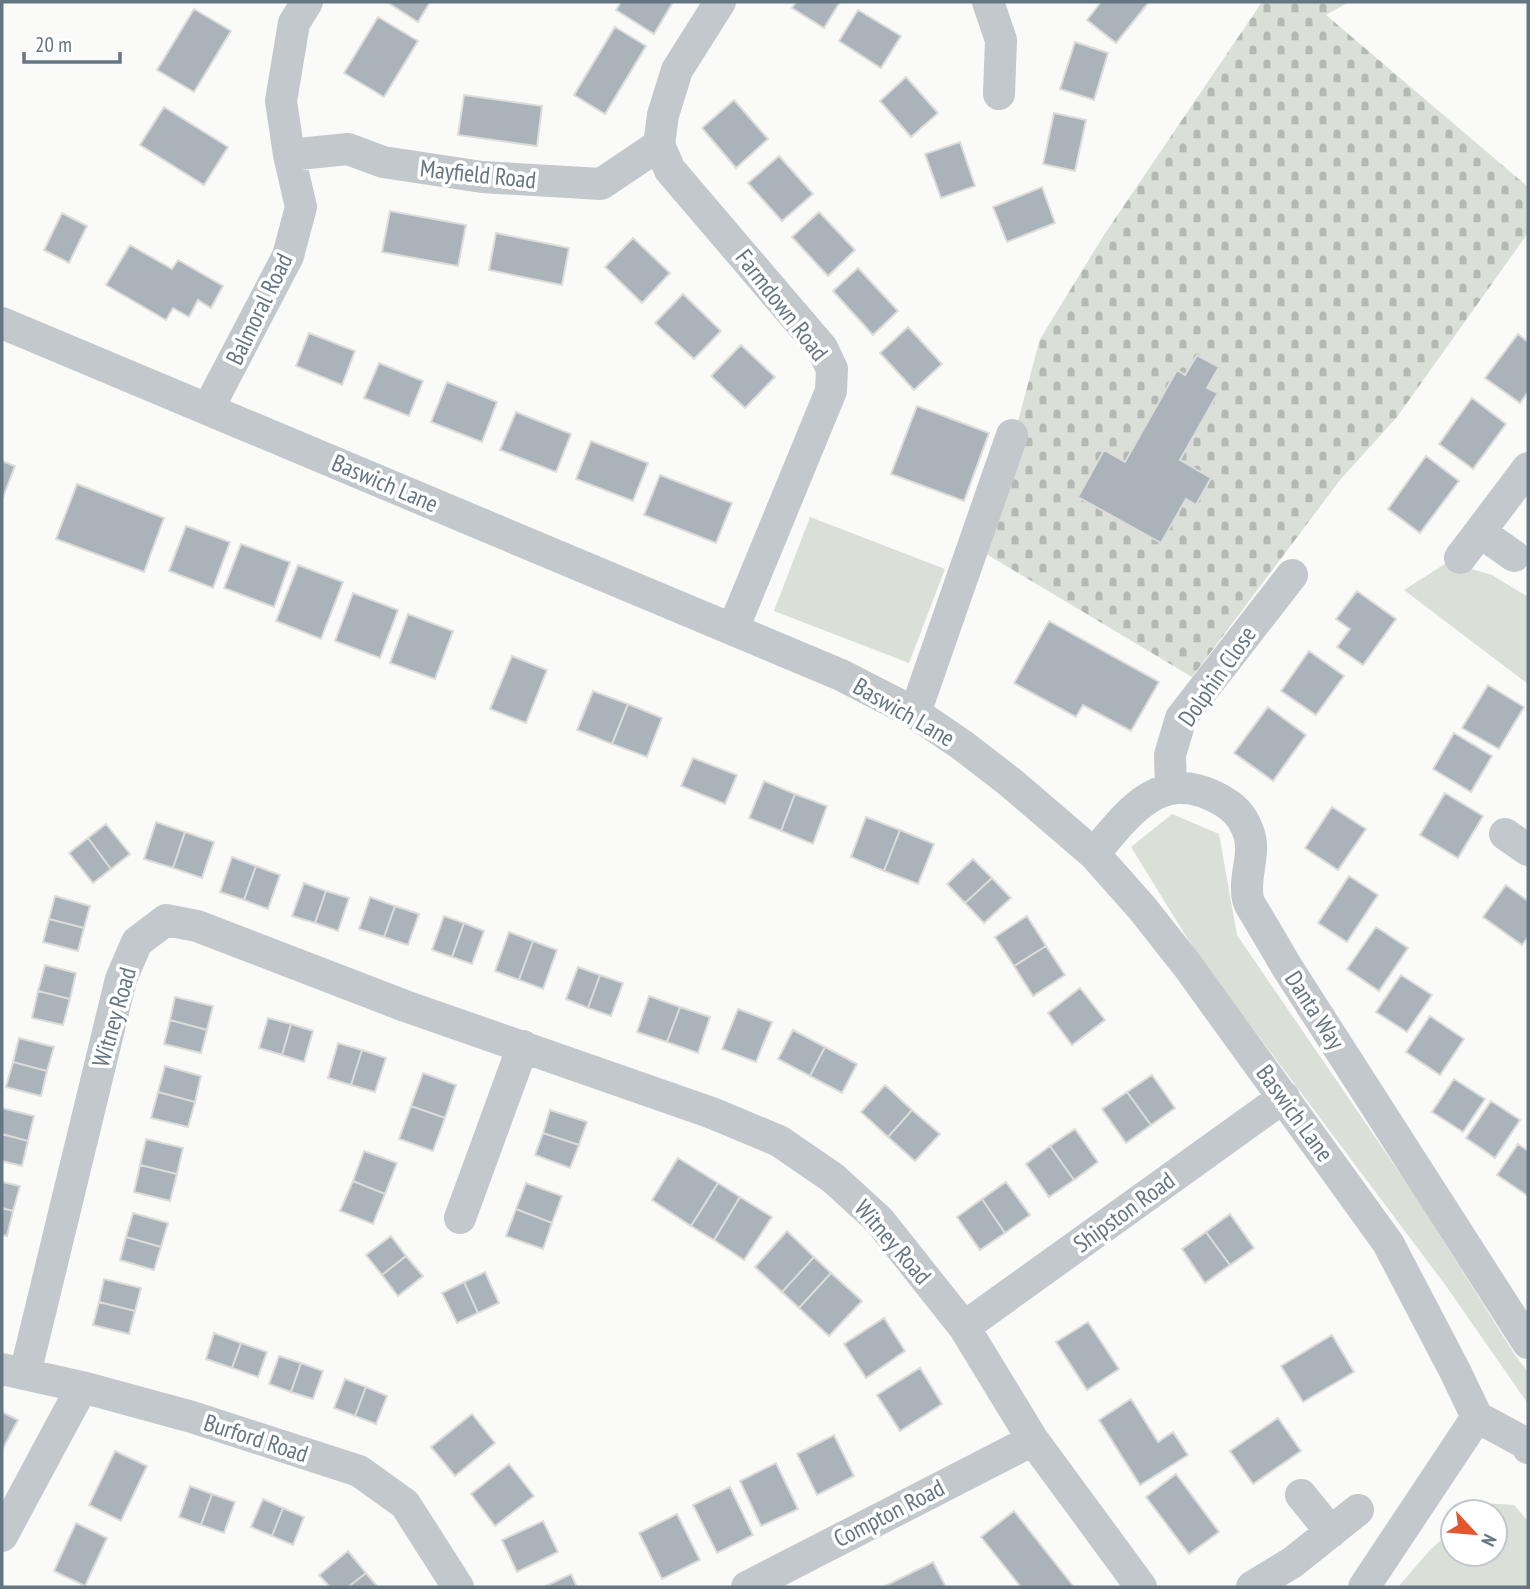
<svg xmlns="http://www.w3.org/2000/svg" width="1530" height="1589" font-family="'PT Sans Narrow',sans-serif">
	<defs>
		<pattern id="cemetery-stones" width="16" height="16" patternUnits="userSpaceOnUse" patternTransform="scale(1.75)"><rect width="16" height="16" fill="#dadfd7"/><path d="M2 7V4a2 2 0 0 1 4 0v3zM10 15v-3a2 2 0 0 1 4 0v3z" fill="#b4b9b4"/></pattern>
	</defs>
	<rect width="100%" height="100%" fill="#fafaf8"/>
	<path fill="#dadfd7" d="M810,517l135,52 -36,94 -135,-52z
		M1448,562l44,13 36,22v87l-124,-94z
		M1172,814l47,20 18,101 175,256 103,164 13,17v32l-82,-118 -249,-332 -66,-107z
		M1482,1503l32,2 14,16v66h-130l32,-37 23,-21v25h42v-42h-23z"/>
	<path fill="url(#cemetery-stones)" d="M1262,2h87l-23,13 202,172v46l-131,184 -57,63 -148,197 -209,-125 57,-213 64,-104z"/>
	<path fill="#aab3b9" stroke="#dcdcda" stroke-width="2" d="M387,2h43l-12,20z
		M621,2h52l-19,32 -38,-24z
		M796,2h44l-16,26 -32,-20z
		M1101,2h48l-33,41 -29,-23z
		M194,9l37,22 -37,61 -37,-22z
		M858,10l43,26 -20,32 -42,-27z
		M378,17l40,24 -34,56 -40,-24z
		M615,27l31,19 -41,68 -31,-19z
		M1075,42l33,11 -14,47 -34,-11z
		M906,77l32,36 -27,24 -31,-36z
		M464,95l78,11 -5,40 -79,-11z
		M734,100l34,39 -32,29 -34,-40z
		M164,107l64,40 -24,38 -64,-40z
		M1054,113l32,7 -11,51 -32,-7z
		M960,142l15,44 -34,12 -16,-44z
		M779,156l34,38 -31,27 -34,-38z
		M1042,187l13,36 -48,19 -14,-35z
		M390,211l76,14 -8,41 -76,-14z
		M819,212l36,38 -27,26 -36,-39z
		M62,213l25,13 -18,37 -25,-13z
		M496,233l73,15 -7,37 -73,-15z
		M633,238l37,35 -28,30 -37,-36z
		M130,245l42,24 6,-9 45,26 -12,22 -13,-8 -9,17 -16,-9 -7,12 -60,-35z
		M858,268l40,43 -25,24 -40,-44z
		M683,294l38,37 -27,28 -39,-36z
		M908,327l34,37 -28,26 -34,-37z
		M309,333l46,18 -13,34 -46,-19z
		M1518,334l10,8v50l-8,11 -35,-25z
		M741,345l34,32 -30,31 -34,-32z
		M1197,355l22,12 -12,21 11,5 -38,67 31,18 -15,27 -10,-6 -25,44 -83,-46 26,-47 21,12 52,-92 8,5z
		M379,363l44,18 -14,35 -45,-18z
		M447,382l50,20 -15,40 -51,-20z
		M1472,398l34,26 -33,45 -34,-25z
		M917,406l72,27 -25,68 -73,-27z
		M516,412l55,22 -15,38 -56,-22z
		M591,441l57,22 -15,38 -57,-22z
		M1426,456l33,25 -39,52 -32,-24z
		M2,461l13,5 -13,34z
		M660,475l72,28 -16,40 -72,-28z
		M77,484l87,34 -20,54 -88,-33z
		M186,526l44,16 -17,46 -44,-17z
		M241,544l49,18 -16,45 -50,-19z
		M298,565l45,17 -22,57 -45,-18z
		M1357,591l39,28 -33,46 -26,-18 13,-18 -14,-10z
		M353,593l45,17 -18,48 -45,-17z
		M408,614l45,17 -18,48 -45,-16z
		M1049,621l110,61 -28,49 -48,-26 -7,12 -62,-34z
		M1309,651l35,25 -28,39 -35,-24z
		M512,656l35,14 -21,53 -36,-14z
		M1488,685l36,22 -25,42 -37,-21z
		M593,691l35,13 -16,40 -35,-14z
		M628,704l34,14 -15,39 -35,-13z
		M1268,707l38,28 -33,46 -39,-28z
		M1454,733l38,23 -21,36 -38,-23z
		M693,758l44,17 -12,29 -44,-18z
		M764,781l31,13 -14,37 -32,-13z
		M1445,793l38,23 -25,42 -38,-23z
		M795,794l32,12 -14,38 -32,-13z
		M1332,807l34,22 -28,41 -33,-22z
		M866,817l34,13 -16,41 -33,-14z
		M156,822l29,10 -12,36 -29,-9z
		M106,824l24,30 -19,15 -23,-31z
		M900,830l34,14 -16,40 -34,-13z
		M185,832l29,10 -12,36 -29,-10z
		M88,838l23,31 -18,14 -24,-30z
		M232,857l24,9 -12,34 -24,-8z
		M973,859l19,19 -27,25 -18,-19z
		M256,866l24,9 -12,34 -24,-9z
		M1349,876l29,19 -31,47 -29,-19z
		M992,878l19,20 -27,25 -19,-20z
		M304,883l22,8 -11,32 -23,-7z
		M1506,885l22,16v36l-6,8 -39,-28z
		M326,891l23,7 -11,33 -23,-8z
		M55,896l35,10 -6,22 -35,-9z
		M370,897l25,9 -11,31 -25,-8z
		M395,906l24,8 -11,31 -24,-8z
		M444,916l20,7 -12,34 -20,-7z
		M1027,916l19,30 -32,20 -19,-29z
		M49,919l35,9 -6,23 -35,-9z
		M464,923l20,8 -12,33 -20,-7z
		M1376,927l32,21 -29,43 -32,-22z
		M509,932l24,9 -14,39 -24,-9z
		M533,941l24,9 -14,39 -24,-9z
		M1046,946l19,29 -32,21 -19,-30z
		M45,965l31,8 -6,26 -32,-8z
		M578,967l22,8 -12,33 -22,-9z
		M600,975l23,8 -12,33 -23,-8z
		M1401,975l31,20 -25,37 -31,-20z
		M1080,988l25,32 -33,25 -24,-32z
		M38,991l32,8 -7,26 -31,-7z
		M649,996l31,11 -13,35 -30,-10z
		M175,997l38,9 -6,24 -37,-10z
		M680,1007l30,10 -12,36 -31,-11z
		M738,1009l34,13 -16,40 -34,-13z
		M1430,1016l34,23 -24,36 -34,-23z
		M268,1018l23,6 -9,31 -23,-7z
		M170,1020l37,10 -6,23 -37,-9z
		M291,1024l22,7 -9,31 -22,-7z
		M793,1030l32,17 -15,29 -32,-17z
		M19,1038l35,9 -7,24 -34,-9z
		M338,1043l24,7 -11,35 -23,-7z
		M825,1047l32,17 -15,29 -32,-17z
		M362,1050l24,8 -11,34 -24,-7z
		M13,1062l34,9 -6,25 -35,-9z
		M165,1066l36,10 -6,26 -37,-10z
		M423,1073l33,12 -11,33 -34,-12z
		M1152,1075l23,33 -24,17 -24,-33z
		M1454,1079l31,20 -22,33 -31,-20z
		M885,1085l27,25 -24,27 -27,-25z
		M158,1092l37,10 -7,25 -37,-9z
		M1127,1092l24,33 -25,18 -24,-34z
		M1491,1101l29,19 -25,38 -29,-20z
		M411,1106l34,12 -12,33 -34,-12z
		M2,1108l32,8 -6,25 -26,-7z
		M550,1110l37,12 -8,23 -36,-12z
		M912,1110l28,24 -25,27 -27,-24z
		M1075,1129l23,33 -24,18 -24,-34z
		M543,1133l36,12 -9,23 -35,-13z
		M2,1134l26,7 -6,25 -20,-5z
		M146,1139l37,9 -6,26 -37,-9z
		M1518,1144l10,7v45l-31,-21z
		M1050,1146l24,34 -25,17 -23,-33z
		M364,1151l33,12 -12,31 -32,-13z
		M678,1158l40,25 -27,43 -39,-26z
		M140,1165l37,9 -7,27 -36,-9z
		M353,1181l32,13 -12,30 -33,-13z
		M2,1182l18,4 -7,25 -11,-3z
		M1006,1182l24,33 -25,18 -23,-34z
		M526,1183l36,13 -10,27 -36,-14z
		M718,1183l22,14 -26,43 -23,-14z
		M740,1197l32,20 -28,43 -30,-20z
		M982,1199l23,34 -25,17 -23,-33z
		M2,1208l11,3 -6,25 -5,-1z
		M516,1209l36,14 -9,26 -37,-13z
		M133,1213l35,10 -7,24 -35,-10z
		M1230,1214l24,34 -24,17 -24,-33z
		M787,1231l27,26 -32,35 -27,-25z
		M1206,1232l24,33 -25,18 -23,-34z
		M391,1236l15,20 -24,19 -16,-20z
		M126,1237l35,10 -7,23 -34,-10z
		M406,1256l17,20 -25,20 -16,-21z
		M814,1257l17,16 -32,35 -17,-16z
		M485,1272l14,31 -21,10 -14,-31z
		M831,1273l31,28 -33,35 -30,-28z
		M104,1279l37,9 -6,23 -36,-9z
		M464,1282l14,31 -21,10 -15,-30z
		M99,1302l36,9 -6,23 -36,-9z
		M884,1318l21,33 -39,27 -22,-34z
		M1088,1322l31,47 -32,21 -31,-48z
		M214,1333l27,10 -9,25 -26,-9z
		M1332,1335l22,37 -51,30 -22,-36z
		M241,1343l26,9 -9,25 -26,-9z
		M279,1356l22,7 -10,29 -22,-8z
		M301,1363l22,8 -10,28 -22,-7z
		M920,1368l22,36 -42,27 -23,-36z
		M345,1379l21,8 -11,29 -21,-8z
		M366,1387l21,9 -11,28 -21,-8z
		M1131,1399l27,43 15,-10 15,23 -48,30 -41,-65z
		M2,1412l16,8 -16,30z
		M472,1414l23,29 -40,33 -24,-29z
		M1278,1418l23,33 -48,33 -23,-33z
		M834,1435l20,41 -37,19 -20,-41z
		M115,1451l32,15 -26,55 -32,-16z
		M776,1463l22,46 -37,17 -21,-45z
		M509,1464l25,32 -39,30 -24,-32z
		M1176,1474l43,58 -30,22 -43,-57z
		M190,1486l22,8 -11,31 -22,-8z
		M730,1487l23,48 -36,18 -24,-48z
		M212,1494l23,8 -11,31 -23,-8z
		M263,1499l20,9 -11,28 -21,-9z
		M283,1508l21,9 -11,28 -21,-9z
		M1014,1511l60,76h-53l-40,-50z
		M677,1514l23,46 -38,19 -23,-46z
		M543,1521l15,31 -41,20 -15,-32z
		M76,1523l31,15 -22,48 -31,-15z
		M348,1551l18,22 -18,14h-18l-11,-12z
		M933,1562l13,25h-63z
		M366,1573l12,14h-30z
		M571,1574l6,13h-33z"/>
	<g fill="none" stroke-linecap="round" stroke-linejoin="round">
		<path stroke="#c3c8cc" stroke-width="32" d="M720,2l-43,68 -14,45 -4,30 11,25 152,178 10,21 -1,22 -98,238
			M988,2l13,38 -2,54
			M289,155l59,-6 35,13 99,15 119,7 58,-39
			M2,323l839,352 74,38 47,32 48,37 84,72 48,54 45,57 201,278 67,128 22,46 48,26 3,5
			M208,409l80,-153 13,-49 -12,-52 -8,-54 13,-78 13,-21
			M1480,532l34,24
			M1460,558l68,-90
			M915,713l97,-278
			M1171,789l-1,-34 11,-37 111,-143
			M1505,834l23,16
			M1094,854c31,-37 63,-84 117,-59 18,8 30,17 37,36 9,22 -5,45 0,68 1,6 7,13 10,19 9,15 18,30 27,46l243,379
			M460,1218l63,-172
			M964,1327l320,-230
			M2,1369l80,18 110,30 167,54 46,33 53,83
			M25,1374l96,-395 16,-37 29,-22 31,6 208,80 307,107 67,28 54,37 46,42 85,107 69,113 108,147
			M1301,1495l30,37
			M2,1536l80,-149
			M747,1587l286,-147
			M1252,1587l41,-25 65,-52
			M1364,1587l113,-170"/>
	</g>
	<g text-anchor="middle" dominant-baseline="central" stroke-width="7" stroke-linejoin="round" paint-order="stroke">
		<g font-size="24" fill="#657683" stroke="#fff">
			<text transform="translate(478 174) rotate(6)">Mayfield Road</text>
			<text transform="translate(782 305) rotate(52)">Farmdown Road</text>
			<text transform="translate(259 309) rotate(-64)">Balmoral Road</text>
			<text transform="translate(385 483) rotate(23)">Baswich Lane</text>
			<text transform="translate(1217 676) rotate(-55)">Dolphin Close</text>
			<text transform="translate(904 712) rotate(30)">Baswich Lane</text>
			<text transform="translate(1315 1010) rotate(57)">Danta Way</text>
			<text transform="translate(114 1017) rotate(-74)">Witney Road</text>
			<text transform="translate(1295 1113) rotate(54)">Baswich Lane</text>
			<text transform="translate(1124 1212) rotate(-36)">Shipston Road</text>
			<text transform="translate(893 1242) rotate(49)">Witney Road</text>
			<text transform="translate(256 1438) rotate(18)">Burford Road</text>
			<text transform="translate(889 1513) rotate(-27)">Compton Road</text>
		</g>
	</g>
	<rect width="1530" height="1589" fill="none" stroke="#657683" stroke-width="7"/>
	<g transform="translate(1474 1533) rotate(116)"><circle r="33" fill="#ffffff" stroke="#c1c8cd" stroke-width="2"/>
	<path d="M0-5L12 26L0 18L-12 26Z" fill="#e4572e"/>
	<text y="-10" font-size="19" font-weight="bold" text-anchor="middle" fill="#657683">N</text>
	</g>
	<path d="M24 52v10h96v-10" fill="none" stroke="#657683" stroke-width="3.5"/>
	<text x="35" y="52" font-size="21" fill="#657683" stroke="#ffffff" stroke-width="5" paint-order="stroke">20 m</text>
</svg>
